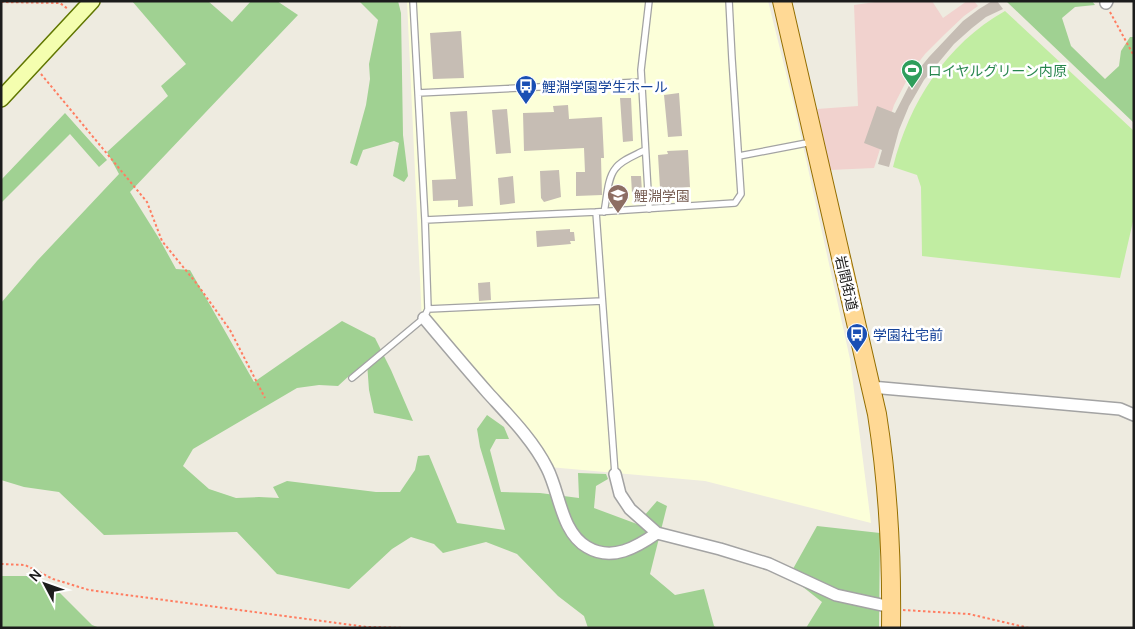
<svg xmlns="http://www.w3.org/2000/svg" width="1135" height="629" font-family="Manrope,'Noto Sans JP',sans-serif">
	<rect width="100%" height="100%" fill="#eeebe0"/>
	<path fill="#f1d2ce" d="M882,1h50l11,17 24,-17h7l4,5 -14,10 -19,18 -20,20 -14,18 -17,33 -20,63 -44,2 -13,-61 41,-3 -4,-101z"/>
	<path fill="#fcffd9" d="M407,1h361l26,104 56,254 21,164 -166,-42 -156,-14 -127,-145z"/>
	<path fill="#c1eda2" d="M1005,11l129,120v86l-14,61 -198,-22 -1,-69 -4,-12 -24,-8c16,-64 53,-123 112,-156z"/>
	<path fill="#a0d192" d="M132,1h76l24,21 19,-21h26l21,14 -168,177 30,48 16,29 14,1 64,112 88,-61 33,17 16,32 22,51 -39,-8 -5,-23 -2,-27 -17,12 -12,11 -19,-1 -22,3 -104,61 -10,17 26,23 27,9 23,-1 20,1 -6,-11 14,-6 89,11h24l15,-22 3,-14 11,-1 28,68 48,7 -25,-83 -3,-18 10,-14 17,12 5,12h-13l-6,11 11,42 39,1 39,5 -1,-25 28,1 2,5 -12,7 -2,22 43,16 20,-23 10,5 -17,68 25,21 29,-6 10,37 3,2h-129l-4,-12 -26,-20 -41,-42 -31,-12 -43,11 -9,-9 -23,-7 -19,12 -43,40 -72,-15 -40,-42 -133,3 -45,-43 -35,-5 -23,-7v-177l36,-42 82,-87 -12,-22 61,-56 -7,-10 25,-22z
		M359,1h39l3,12 2,122 5,41 -4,6 -11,-6 6,-33 -5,-2 -31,9 -6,16 -7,-3 16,-58 4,-26 -1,-15 9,-44z
		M1006,1h86l3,4 -20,2 -13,11 9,28 34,33 14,-13 2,-15 9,-14h4v86z
		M65,113l42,47 -8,7 -29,-33 -69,69v-23z
		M817,526l63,7 -1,95h-73l16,-26 -33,-26z
		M1,576h31l20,9 40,40 8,3h-99z"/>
	<path fill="#c6bdb4" d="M992,1h5l6,8 -17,8 -14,11 -18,16 -30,36 -15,26 -10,24 -10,37 -11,-3 4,-14 -18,-7 13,-37 18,7 20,-39 14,-17 34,-36 16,-12z
		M461,31l3,47 -31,1 -3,-46z
		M679,93l3,43 -14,1 -4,-42z
		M620,98h11l2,43 -10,1z
		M568,105l1,14 33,-2 2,41h-3l1,37 -26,1v-24h9l-1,-24 -60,3 -1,-38 31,-1 -1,-6z
		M507,109l4,44 -15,1 -4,-44z
		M467,111l6,95 -15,1v-7l-25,1 -1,-21 24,-1 -6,-67z
		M688,150l2,37 -8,1v3h-12v-4l-10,1 -2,-33 10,-1 -1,-3z
		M559,170l2,27 -17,5 -3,-4 -1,-27z
		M513,176l2,27 -15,2 -2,-27z
		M631,176h10l1,16 -10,1z
		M570,229v3h4l1,9h-5l1,3 -34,3 -1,-16z
		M490,282l1,18 -12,1 -1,-18z"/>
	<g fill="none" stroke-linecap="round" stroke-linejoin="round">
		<g stroke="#a3a3a3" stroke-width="8">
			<path id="lane" d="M649,1l-8,69 8,139
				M418,93l223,-11
				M739,156l73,-14
				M596,212l19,262
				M604,212c3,-13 3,-33 11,-43 6,-9 21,-14 30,-19
				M425,220l171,-8 139,-9 6,-9 -9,-135 -3,-58
				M428,309l174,-8
				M352,378l72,-60 4,-9 -3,-89 -12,-219"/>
		</g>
		<g stroke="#a3a3a3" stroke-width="14">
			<path id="street" d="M1106,3l1,-2
				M424,318c21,25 42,50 64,75 21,23 45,47 59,75 13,25 14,64 40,79 25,15 50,0 70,-14
				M871,387l249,22 14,6
				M615,474l5,20 10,15 27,24 63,16 49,15 67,31 55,12"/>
		</g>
		<g stroke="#607600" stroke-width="18">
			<path id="secondary" d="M1,99l91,-98"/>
		</g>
		<g stroke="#946e00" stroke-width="20">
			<path id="primary" d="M782,1l95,413c11,70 15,143 14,214"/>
		</g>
		<path stroke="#ff7d61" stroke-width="2" stroke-dasharray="2.5 2.5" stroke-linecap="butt" d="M1,2l59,1 8,6
			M1110,12l24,44
			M41,74l106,128 15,39 35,43 33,46 35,68
			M1,564l24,1 28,14 36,11 278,37 41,1
			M903,610l66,4 60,14"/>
		<use href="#lane" stroke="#fff" stroke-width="5.5"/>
		<use href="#street" stroke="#fff" stroke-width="11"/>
		<use href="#secondary" stroke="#f4feaf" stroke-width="15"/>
		<use href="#primary" stroke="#ffd995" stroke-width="18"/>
	</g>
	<defs>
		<g id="stadium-pin" transform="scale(1.125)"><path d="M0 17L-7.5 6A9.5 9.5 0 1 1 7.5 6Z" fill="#2e9e5b" stroke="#fff"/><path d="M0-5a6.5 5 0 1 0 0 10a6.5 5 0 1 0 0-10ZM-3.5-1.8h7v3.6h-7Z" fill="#fff"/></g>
		<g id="bus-pin" transform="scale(1.125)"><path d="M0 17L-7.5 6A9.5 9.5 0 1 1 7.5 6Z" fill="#1a4fb4" stroke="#fff"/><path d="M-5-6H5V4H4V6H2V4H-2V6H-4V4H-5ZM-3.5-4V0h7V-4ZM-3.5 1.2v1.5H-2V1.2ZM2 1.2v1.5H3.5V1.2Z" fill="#fff"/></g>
		<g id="university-pin" transform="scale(1.125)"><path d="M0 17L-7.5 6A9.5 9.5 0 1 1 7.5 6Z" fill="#8d6e63" stroke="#fff"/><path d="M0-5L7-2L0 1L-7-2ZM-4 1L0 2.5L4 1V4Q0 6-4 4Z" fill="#fff"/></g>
	</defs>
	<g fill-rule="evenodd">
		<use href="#stadium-pin" x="912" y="70"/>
		<use href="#bus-pin" x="526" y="86"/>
		<use href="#university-pin" x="618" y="195"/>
		<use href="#bus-pin" x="857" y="334"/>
	</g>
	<g text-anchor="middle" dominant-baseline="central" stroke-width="5" stroke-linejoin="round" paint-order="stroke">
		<g font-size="14" fill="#27864d" stroke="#fff" text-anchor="start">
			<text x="928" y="70">ロイヤルグリーン内原</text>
		</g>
		<g font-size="14" fill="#164399" stroke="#fff" text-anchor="start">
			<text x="542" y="86">鯉淵学園学生ホール</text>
			<text x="873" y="334">学園社宅前</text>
		</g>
		<g font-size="14" fill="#785e54" stroke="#fff" text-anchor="start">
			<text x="634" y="195">鯉淵学園</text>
		</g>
		<g font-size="14" fill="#1c1c1c" stroke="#fff">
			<text transform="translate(847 283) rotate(77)">岩間街道</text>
		</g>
	</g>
	<rect width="1135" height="629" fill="none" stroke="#1c1c1c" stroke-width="5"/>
	<g transform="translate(45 584) rotate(311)" stroke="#ffffff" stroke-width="4" paint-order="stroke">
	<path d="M0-4L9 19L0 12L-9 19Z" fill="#1c1c1c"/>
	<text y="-8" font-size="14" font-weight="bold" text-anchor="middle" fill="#1c1c1c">N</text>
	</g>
</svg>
